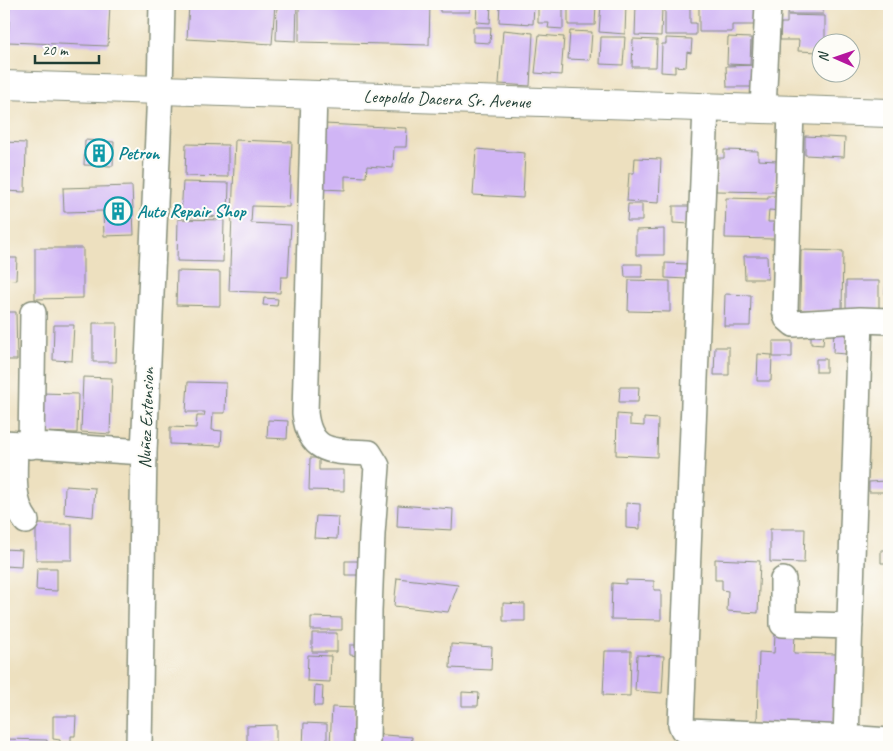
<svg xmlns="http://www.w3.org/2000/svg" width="893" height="751" font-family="Caveat,sans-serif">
	<rect width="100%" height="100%" fill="#fdfcf7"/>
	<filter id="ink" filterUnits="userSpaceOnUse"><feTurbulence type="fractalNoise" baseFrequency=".02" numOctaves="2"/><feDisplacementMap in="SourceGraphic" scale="10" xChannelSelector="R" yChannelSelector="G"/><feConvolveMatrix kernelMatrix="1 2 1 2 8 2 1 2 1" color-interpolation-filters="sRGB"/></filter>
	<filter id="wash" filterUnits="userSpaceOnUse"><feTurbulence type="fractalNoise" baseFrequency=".0096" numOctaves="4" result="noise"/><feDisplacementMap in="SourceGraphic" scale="20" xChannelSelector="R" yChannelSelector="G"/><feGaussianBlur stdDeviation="1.12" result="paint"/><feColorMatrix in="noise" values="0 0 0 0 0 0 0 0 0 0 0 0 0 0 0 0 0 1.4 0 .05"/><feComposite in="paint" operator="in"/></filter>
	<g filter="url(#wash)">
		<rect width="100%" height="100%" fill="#ede0bf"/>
		<path fill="#d7d7f8" d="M4,4h4l-2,60h-2z"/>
		<g id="blocks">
			<path fill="#d0b5f5" d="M10,4h100l-2,42 -100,-4z
				M189,4h86l-3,40 -85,-5z
				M277,4h20l-1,37 -20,-1z
				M299,4h131l-1,41 -130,-3z
				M440,4h30v8h-30z
				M477,4h14l-1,19 -14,-1z
				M500,4h34l-1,20 -34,-2z
				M538,4h25v25l-15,-1 1,-5h-11z
				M568,4h28l-1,21h-27z
				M601,4h25l-1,30 -26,-2z
				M636,4h19v3l7,1 -1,28 -26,-1z
				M665,4h25v19h6v12h-31z
				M699,4h61v21h-28v7h-33z
				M789,4h34v10h-35z
				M787,15l38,1v26h-5v10l-22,-1 1,-11h-19l1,-17h6z
				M473,27h18l-1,16 -17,-1z
				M503,30l30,3 -3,53 -31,-2z
				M570,31l22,1 -2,28 -22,-1z
				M539,35l25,2 -3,38 -26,-2z
				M601,37h24l-2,28 -23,-1z
				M728,37l23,1 -1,27 -23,-1z
				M752,37h7l-1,17h-6z
				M666,38l26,1 -1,14 -4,-1 -1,15 -11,-1v7l-14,-1 1,-28h4z
				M633,39l24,1 -1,27h-24z
				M758,65v22h-31l-1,-21z
				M324,124l83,4 -1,19h-12l-1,21 -26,-2 -1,11 -21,-1v14l-24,-1z
				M805,136l40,2 -1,19 -39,-2z
				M85,140l29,2 -1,24 -29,-1z
				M235,140l57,2 -3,65 -37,-1 -1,17 40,2 -3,52h-7l-1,16 -51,-2z
				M4,142l22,1 -1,49 -21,-1z
				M186,144l42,1v32l-43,-1z
				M476,149l49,4 -2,45 -50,-3z
				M724,150l34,1v9l19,1 -1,31 -60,-1 1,-33h7z
				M635,158l26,1 -2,44 -32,-2 2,-28h5z
				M183,182l46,1 -1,34 -47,-1z
				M132,186l2,49 -30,1 -1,-25 -39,1 -1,-24z
				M768,196h13v15l-12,-1 -1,12h7v17l-50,-1 1,-40 42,1z
				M628,204h14v17h-15z
				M673,206h17v18l-17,-1z
				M178,219l46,1 -1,42 -46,-1z
				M664,229v26h-28v-25z
				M888,246h1v48h-4z
				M35,248h48v50l-48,1z
				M801,250l42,1 -1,60 -42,-1z
				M744,256h23l1,23h-23z
				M4,258h13l-1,22 -12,-1z
				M665,263l22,1v15l-22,-1z
				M624,264h18v13h-17z
				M177,271l43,1v34l-44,-1z
				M629,280l41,1v31l-42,-1z
				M846,281h33v28h-33z
				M725,294l26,1 -1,31h-26z
				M264,298l14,1 -1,7 -14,-1z
				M4,312h12l1,48h-13z
				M93,323h24l-1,39h-23z
				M54,325h20l-2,36 -19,-1z
				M834,328l13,1 -1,25 -13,-1z
				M811,331l13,1 -1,13 -12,-1z
				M773,341h19v16h-19z
				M715,347h14v28h-15z
				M758,354l14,1 -1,26h-14z
				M816,359h10v13h-10z
				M83,377l29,1 -2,56 -29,-2z
				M188,382l38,1 -1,30h-12l-1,17 10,1 -1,15 -51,-2v-17l26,1 1,-12h7l1,-4h-19z
				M620,387h19l-1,15h-19z
				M40,393l38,1 -1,39 -38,-1z
				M617,414l13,1v10l14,1v-8l14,1 -1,38 -41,-2z
				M268,420l20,1 -1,18 -20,-1z
				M310,458h9v12h25v21l-35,-1z
				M885,481v11h-16v-10z
				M65,486l30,2 -2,29 -29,-3z
				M626,503l14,1v25l-14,-1z
				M398,505l55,4 -1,21 -55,-3z
				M316,516l22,1 -1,22 -23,-1z
				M36,524h36v36h-36z
				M770,529h35l-1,34 -34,-1z
				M4,549l18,1 -1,17 -17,-1z
				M881,550h8v13h-8z
				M715,559l45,2 -2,52 -31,-2 1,-20 -6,-1v-10h-7z
				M345,561h19v14h-19z
				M37,568h20v23l-21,-1z
				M397,578l61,7 -10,27 -54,-6z
				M626,580l28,1v9h7v30l-50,-1 1,-36 14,1z
				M503,603l22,1v17h-22z
				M311,617l31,1v12h-31z
				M312,633h25v19h-25z
				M775,634h20l-1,19 43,1 -2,71 -78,-2 2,-71 15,1z
				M451,644l41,3 -1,23 -41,-2z
				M350,645h11l-1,11 -10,-1z
				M605,651h26l-1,45 -27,-1z
				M308,655l23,1 -1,26 -23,-1z
				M637,655l27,1 -2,37 -27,-2z
				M315,685l8,1 -1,20h-8z
				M462,692l17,1 -1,13h-16z
				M332,707l23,1 -2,38 -23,-2z
				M53,716h23l-1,20h-4v7h-11v-3l-7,-1z
				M304,723l23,1v23h-24z
				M276,725v17l-29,1v-17z
				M371,734l41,3 -1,10h-41z
				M4,739l43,1v7h-43z"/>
		</g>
	</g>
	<g filter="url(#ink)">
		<use href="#blocks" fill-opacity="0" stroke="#868e7a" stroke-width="1"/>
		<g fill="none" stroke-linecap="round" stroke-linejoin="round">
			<g stroke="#868e7a" stroke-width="28">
				<path id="minor" d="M314,95l-9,318c5,42 29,38 64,40l8,13 -5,68 -3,77 -2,129
					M706,107l-25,617 2,5 6,2 157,7 14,-418 -66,4 -7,-6 -2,-8 6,-200
					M763,109l5,-105
					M860,320l29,1
					M4,443l140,9
					M15,444c0,25 -5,56 11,77
					M31,446l2,-133
					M783,580v44l67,2
					M846,738l43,3
					M139,747l5,-295 16,-362 2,-86"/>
			</g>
			<g stroke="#868e7a" stroke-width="30">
				<path id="major" d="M4,85l885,28"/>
			</g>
			<use href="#minor" stroke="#fff" stroke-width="25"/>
			<use href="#major" stroke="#fff" stroke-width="28"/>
		</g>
	</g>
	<defs>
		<g id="building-ring" transform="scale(1.4375)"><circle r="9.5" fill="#fdfcf7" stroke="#0f9aa8" stroke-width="1.5"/><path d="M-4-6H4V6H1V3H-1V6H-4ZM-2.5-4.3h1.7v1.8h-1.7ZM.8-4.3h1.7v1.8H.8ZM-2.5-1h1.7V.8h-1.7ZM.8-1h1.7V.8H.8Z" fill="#0f9aa8"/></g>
	</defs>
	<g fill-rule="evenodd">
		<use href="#building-ring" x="99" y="153"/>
		<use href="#building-ring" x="118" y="211"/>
	</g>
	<g text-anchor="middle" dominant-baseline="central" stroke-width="4" stroke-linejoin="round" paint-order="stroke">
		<g font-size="18" fill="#1f3d34" stroke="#fdfcf7">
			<text transform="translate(447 99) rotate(2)">Leopoldo Dacera Sr. Avenue</text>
			<text transform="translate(146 418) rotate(-88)">Nuñez Extension</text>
		</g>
		<g font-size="18" font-weight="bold" fill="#0d838f" stroke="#fdfcf7" text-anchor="start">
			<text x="118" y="153">Petron</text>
			<text x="137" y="211">Auto Repair Shop</text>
		</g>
	</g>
	<rect width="893" height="751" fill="none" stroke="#fdfcf7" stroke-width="20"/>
	<g transform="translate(836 58) rotate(272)"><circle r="24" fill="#fdfcf7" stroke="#a4b0a9"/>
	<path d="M0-4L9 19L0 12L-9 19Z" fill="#b5179e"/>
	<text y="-8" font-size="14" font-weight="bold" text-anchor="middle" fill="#1f3d34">N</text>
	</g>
	<path d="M35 55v8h64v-8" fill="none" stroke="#1f3d34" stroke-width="2.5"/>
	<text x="42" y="55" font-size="15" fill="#1f3d34" stroke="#fdfcf7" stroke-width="4" paint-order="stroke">20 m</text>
</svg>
